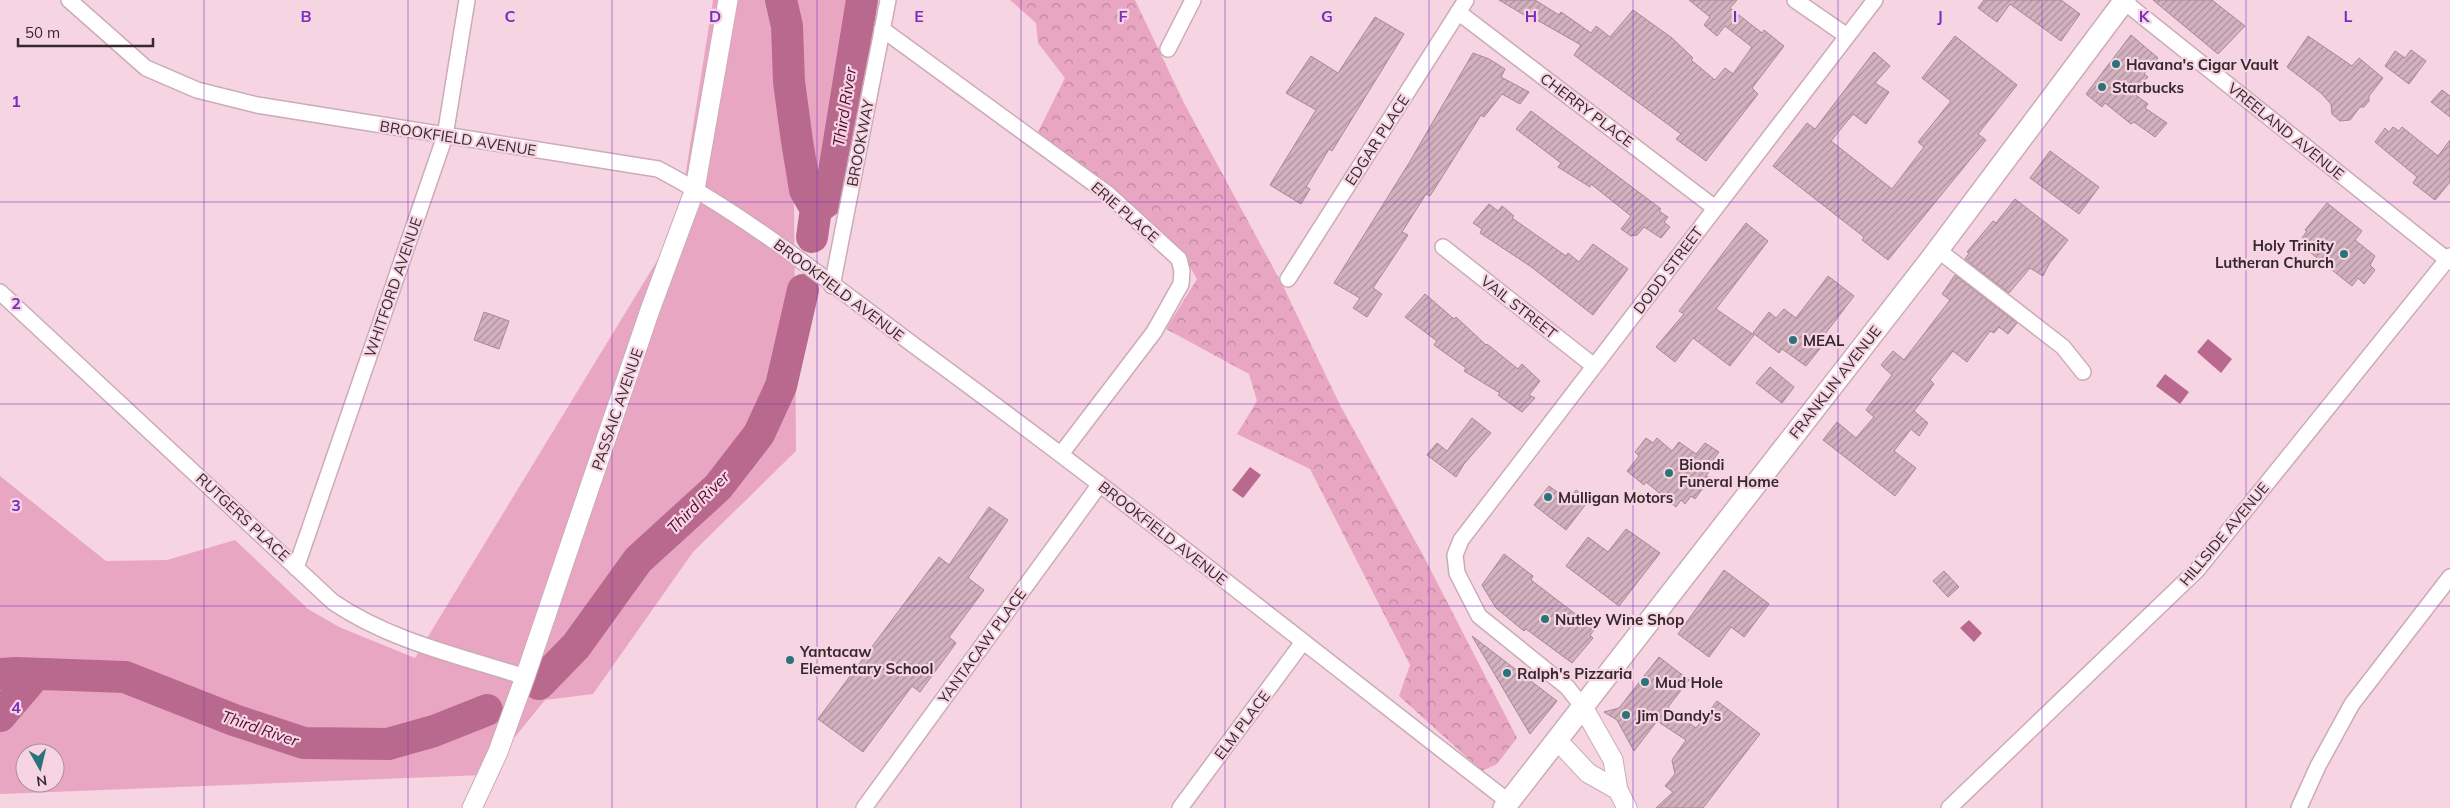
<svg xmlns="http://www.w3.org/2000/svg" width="2450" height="808" font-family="Mulish,sans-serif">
	<defs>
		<pattern id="forest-crowns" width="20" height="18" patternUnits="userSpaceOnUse" patternTransform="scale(1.25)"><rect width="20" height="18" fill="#e9a6c3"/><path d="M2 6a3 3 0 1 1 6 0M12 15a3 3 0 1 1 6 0" fill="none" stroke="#be879f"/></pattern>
		<pattern id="building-hatch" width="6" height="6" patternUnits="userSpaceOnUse" patternTransform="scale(1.25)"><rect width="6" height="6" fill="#d3b1bf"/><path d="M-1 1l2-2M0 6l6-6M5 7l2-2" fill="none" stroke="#ac909c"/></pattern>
	</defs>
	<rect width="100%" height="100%" fill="#f6d4e2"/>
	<path fill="url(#forest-crowns)" d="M1010,0h125l49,103 99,183 57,119 84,152 93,181 -20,26 -15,7 -83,-75 11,-31 -100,-196 -73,-35 20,-33 -8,-27 -83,-45 31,-50 -17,-29 -142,-118 27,-54 -27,-35 -2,-20z"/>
	<path fill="#e9a6c3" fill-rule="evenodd" d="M713,0h144l-25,172 -6,26 -4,4h-28l2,249 -103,101 -100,142 -48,6 -61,75 -484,19v-318l106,85 61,-1 68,-20 73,69 31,18 76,31 262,-430zM25,753h30v30h-30z"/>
	<path fill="#b9698e" d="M2208,339l24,20 -11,14 -24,-21z
		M2165,374l24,18 -9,12 -24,-18z
		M1250,467l11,8 -18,23 -11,-8z
		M1969,620l13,13 -8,9 -14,-14z"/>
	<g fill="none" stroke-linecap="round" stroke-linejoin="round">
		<path stroke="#b9698e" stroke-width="32" d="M781,0l6,26 2,56 8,59 8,49 11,19 -4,28
			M816,209l11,-8 7,-29 28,-172
			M0,674l16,-1 109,4 109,43 70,23 84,1 46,-13 53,-21
			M539,684l37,-38 62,-86 80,-73 41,-53 22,-48 22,-96
			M0,716l35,-41"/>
	</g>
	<path fill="url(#building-hatch)" stroke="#a88895" d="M1499,0h36l24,15 2,-3 30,21 5,-7 14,11 23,-27 39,28 21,20 -2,2 24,20 10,-12 8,6 19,-27 -27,-21 -8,10 -13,-11 6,-8 -21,-17h48l-7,8 32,25 2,-3 20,16 -32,42 6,6 -52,67 -30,-22 5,-5 -107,-79 7,-10 -44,-25 -1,2z
		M1984,0h77l19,14 -19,27 -51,-37 -13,18 -19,-14z
		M2153,0h59l33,26 -27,28z
		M1375,17l29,17 -72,117 -3,-2 -23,38 4,2 -9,15 -31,-19 46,-75 -30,-17 25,-37 27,17z
		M2131,35l27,23 -14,16 4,3 -15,16 15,11 -3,4 22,15 -12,14 -21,-15 -3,2 -26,-21 -3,4 -16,-13z
		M1955,36l62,49 -39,49 8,6 -98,120 -26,-20 2,-3 -91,-71 34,-43 8,6 59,-77 16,14 -15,17 14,9 -23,32 -13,-10 -22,27 61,48 32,-42 -6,-5 33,-41 -29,-23z
		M2308,36l44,30 7,-8 24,20 -14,18v5l-5,6h-4l-10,13 -10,1 -8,-7 -1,-10 -10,-11 -34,-26z
		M2411,50l15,11 -17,23 -24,-18 10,-15 10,7z
		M1473,53l16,6 16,10 -4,8 28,15 -9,12 -18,-10 -18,23 -3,-2 -51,81 -4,-2 -24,38 6,3 -35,53 9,6 -15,23 -14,-9 7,-10 -26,-15 75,-120z
		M2442,90l8,6v21l-19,-15z
		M1531,111l130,98 -2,2 9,6 -4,5 6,5 -9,11 -17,-11 -7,8 -6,1 -10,-7 10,-13 -40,-32 -1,3 -32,-20 3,-4 -45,-34z
		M2393,127l6,4 3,-4 36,29 12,-16v42l-15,18 -22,-17 4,-6 -42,-35 10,-14 4,4z
		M2050,151l49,36 -20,27 -49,-36z
		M2015,199l53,41 -19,24 -6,12 -13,-8 -21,25 -44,-34 4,-6 -2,-1 26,-31 3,2z
		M2327,203l35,28 -7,9 20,16 -5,9 5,5 -11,14 -6,-6 -6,8 -51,-41 4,-5 -3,-2 5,-7 -2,-1z
		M1489,204l9,7 4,-5 12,10 -2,2 54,38 2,-3 11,9 14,-18 35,25 -35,46 -63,-49 -50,-33 2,-4 -9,-6z
		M1746,223l22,18 -52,68 38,26 -24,31 -37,-28 -18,24 -19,-15 28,-33 -5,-3z
		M1955,275l62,48 -9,11 -9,-7 -5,6 -4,-2 -23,31 -14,-11 -23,29 4,4 -20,27 14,12 -9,13 -8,-7 -17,22 22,17 -21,28 -72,-56 14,-18 19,16 18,-21 -8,-7 26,-35 -11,-10 12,-14 11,9 46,-60 -8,-6z
		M1828,276l26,20 -32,42 4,3 -20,25 -24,-17 -3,4 -26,-20 16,-21 7,6 8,-9 12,9z
		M1425,294l29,25 2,-2 30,28 1,-1 31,25 4,-5 18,17 -11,14 6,3 -13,14 -24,-17 2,-2 -36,-22 2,-3 -32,-23 3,-4 -32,-24z
		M484,312l25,9 -10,28 -25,-9z
		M1770,367l24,20 -12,16 -26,-20z
		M1472,418l19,15 -27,31 -8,13 -29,-22 10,-12 10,8z
		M1646,438l7,5 4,-5 15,13 7,-9 17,12 9,-11 14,9 -9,12 3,2 -7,10 4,2 -15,21 -4,-3 -6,8 -4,-4 -5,7 -30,-25 -2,3 -17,-14 12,-15 -4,-4z
		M1549,486l19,14 8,-10 13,10 -23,30 -32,-25z
		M989,507l19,13 -40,58 16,12 -35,47 7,6 -36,49 -8,-6 -49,66 -45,-33 121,-162 10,8z
		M1626,529l34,24 -41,53 -53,-40 22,-29 20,15z
		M1504,554l29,22 -2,4 64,49 -5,6 3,3 -21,25 -46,-34 -2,2 -28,-23 -14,-23z
		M1724,570l45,34 -25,33 -13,-10 -22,30 -31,-23z
		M1944,571l15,16 -11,10 -15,-16z
		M1472,636l85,65 -27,33z
		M1659,657l30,23 -21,27 28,21 21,-27 43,33 -57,74h-47l17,-16 -8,-6 10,-12 -3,-14 14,-20 -29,-19 -23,30 -17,-31 -13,-8 15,-4z"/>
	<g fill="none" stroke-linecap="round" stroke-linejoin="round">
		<g stroke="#ccabb9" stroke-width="18">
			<path id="minor" d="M69,0l77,68 51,22 60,15 401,64c99,52 185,125 276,191 195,143 384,294 575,442
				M1795,0l52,36
				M2122,0l328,262
				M1458,12l257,196
				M882,29l226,165 71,65 3,12 -1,13 -27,48 -93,122
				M1168,49l25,-49
				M1443,247l151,119
				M1938,250l125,97 20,25
				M1288,279l178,-279
				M832,286l56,-286
				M0,292l333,310c57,39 127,54 192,75
				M296,568l149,-432 22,-136
				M1583,707l-16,-20 -88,-71 -22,-43 -2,-18 6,-15 414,-540
				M864,808l236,-324
				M1180,808l123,-166
				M1949,808l248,-238 253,-314
				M2299,808l19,-42 34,-62 98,-127"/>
		</g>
		<g stroke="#ccabb9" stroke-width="21">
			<path id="tertiary" d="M1583,707l30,53 5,30 9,18
				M1558,741l30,32 30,17
				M472,808l26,-56 27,-75 125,-367 45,-121 33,-189"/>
		</g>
		<g stroke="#ccabb9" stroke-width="24">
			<path id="secondary" d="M1504,808l427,-549 194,-259"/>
		</g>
		<use href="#minor" stroke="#fff" stroke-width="15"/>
		<use href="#tertiary" stroke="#fff" stroke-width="19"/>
		<use href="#secondary" stroke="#fff" stroke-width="21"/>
	</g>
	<path fill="none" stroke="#7b2cbf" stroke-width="1" stroke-opacity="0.55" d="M204,0v808M408,0v808M612,0v808M817,0v808M1021,0v808M1225,0v808M1429,0v808M1633,0v808M1838,0v808M2042,0v808M2246,0v808M0,202h2450M0,404h2450M0,606h2450"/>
	<g fill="#2a7479" stroke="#f6d4e2" stroke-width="2">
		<circle cx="2116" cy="64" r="5"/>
		<circle cx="2102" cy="87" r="5"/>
		<circle cx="2344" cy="254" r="5"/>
		<circle cx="1793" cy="340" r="5"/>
		<circle cx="1669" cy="473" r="5"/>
		<circle cx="1548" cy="497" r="5"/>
		<circle cx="1545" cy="619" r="5"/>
		<circle cx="790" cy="660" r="5"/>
		<circle cx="1507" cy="673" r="5"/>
		<circle cx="1645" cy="682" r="5"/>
		<circle cx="1626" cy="715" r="5"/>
	</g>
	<g text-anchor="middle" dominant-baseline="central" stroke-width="4.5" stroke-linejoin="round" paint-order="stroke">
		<g font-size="15" font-weight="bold" fill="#35292e" stroke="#f6d4e2" text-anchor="start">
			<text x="2126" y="64">Havana's Cigar Vault</text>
			<text x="2112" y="87">Starbucks</text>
			<text x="2334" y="245" text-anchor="end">Holy Trinity<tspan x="2334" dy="17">Lutheran Church</tspan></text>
			<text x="1803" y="340">MEAL</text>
			<text x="1679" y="464">Biondi<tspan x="1679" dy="17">Funeral Home</tspan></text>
			<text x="1558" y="497">Mulligan Motors</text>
			<text x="1555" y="619">Nutley Wine Shop</text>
			<text x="800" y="651">Yantacaw<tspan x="800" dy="17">Elementary School</tspan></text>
			<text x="1517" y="673">Ralph's Pizzaria</text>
			<text x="1655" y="682">Mud Hole</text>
			<text x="1636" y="715">Jim Dandy's</text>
		</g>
		<g font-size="15" fill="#35292e" stroke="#f6d4e2">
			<text transform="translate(1587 110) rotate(37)">CHERRY PLACE</text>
			<text transform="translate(2286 131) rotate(39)">VREELAND AVENUE</text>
			<text transform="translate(458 138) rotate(9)">BROOKFIELD AVENUE</text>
			<text transform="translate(1377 140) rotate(-57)">EDGAR PLACE</text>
			<text transform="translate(860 143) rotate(-79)">BROOKWAY</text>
			<text transform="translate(1125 212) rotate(41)">ERIE PLACE</text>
			<text transform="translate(1668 270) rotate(-53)">DODD STREET</text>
			<text transform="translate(393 287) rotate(-71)">WHITFORD AVENUE</text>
			<text transform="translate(839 290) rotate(37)">BROOKFIELD AVENUE</text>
			<text transform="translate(1519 307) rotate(38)">VAIL STREET</text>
			<text transform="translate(1835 382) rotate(-52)">FRANKLIN AVENUE</text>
			<text transform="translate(617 409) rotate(-71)">PASSAIC AVENUE</text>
			<text transform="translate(243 517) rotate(43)">RUTGERS PLACE</text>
			<text transform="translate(1163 533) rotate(38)">BROOKFIELD AVENUE</text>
			<text transform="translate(2224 534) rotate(-50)">HILLSIDE AVENUE</text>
			<text transform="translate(982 646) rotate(-54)">YANTACAW PLACE</text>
			<text transform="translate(1242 725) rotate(-53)">ELM PLACE</text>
		</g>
		<g font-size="16" font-style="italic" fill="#530834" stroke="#f6d4e2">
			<text transform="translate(844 107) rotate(-81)">Third River</text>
			<text transform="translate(698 502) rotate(-45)">Third River</text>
			<text transform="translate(260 728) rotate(19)">Third River</text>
		</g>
	</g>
	<g font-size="16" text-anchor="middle" font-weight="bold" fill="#7b2cbf" stroke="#f6d4e2" stroke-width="4.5" stroke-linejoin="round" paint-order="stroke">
		<text x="306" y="22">B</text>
		<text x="510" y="22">C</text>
		<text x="715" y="22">D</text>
		<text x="919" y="22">E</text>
		<text x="1123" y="22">F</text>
		<text x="1327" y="22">G</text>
		<text x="1531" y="22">H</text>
		<text x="1735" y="22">I</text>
		<text x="1940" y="22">J</text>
		<text x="2144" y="22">K</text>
		<text x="2348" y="22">L</text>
		<text x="16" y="107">1</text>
		<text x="16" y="309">2</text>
		<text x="16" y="511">3</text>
		<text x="16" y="713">4</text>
	</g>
	<g transform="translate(40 768) rotate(172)"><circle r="24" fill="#f6d4e2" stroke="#a9909a"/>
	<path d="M0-4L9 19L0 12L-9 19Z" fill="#2a7479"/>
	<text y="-8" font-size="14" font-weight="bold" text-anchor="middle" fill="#35292e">N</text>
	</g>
	<path d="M18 38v8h135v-8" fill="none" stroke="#35292e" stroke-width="2.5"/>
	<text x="25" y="38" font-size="15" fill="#35292e" stroke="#f6d4e2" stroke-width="4" paint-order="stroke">50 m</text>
</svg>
